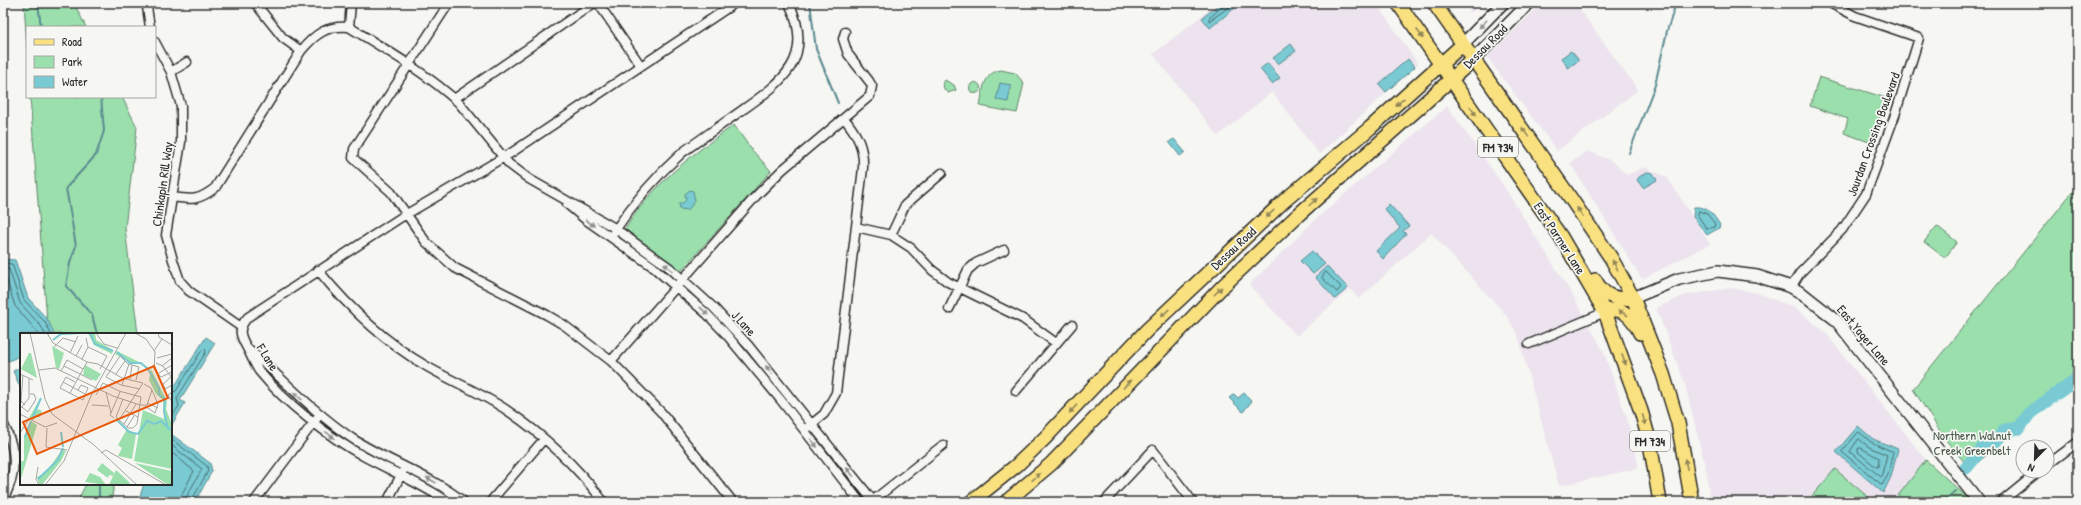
<svg xmlns="http://www.w3.org/2000/svg" width="2081" height="505" font-family="'Patrick Hand',sans-serif">
	<rect width="100%" height="100%" fill="#f6f6f2"/>
	<filter id="ink" filterUnits="userSpaceOnUse"><feTurbulence type="fractalNoise" baseFrequency=".025" numOctaves="2"/><feDisplacementMap in="SourceGraphic" scale="8" xChannelSelector="R" yChannelSelector="G"/><feConvolveMatrix kernelMatrix="1 2 1 2 8 2 1 2 1" color-interpolation-filters="sRGB"/></filter>
	<g filter="url(#ink)">
		<path fill="#ece3ee" d="M1218,3h158l42,61 -99,90 -47,-62 -54,44 -65,-82z
			M1463,3h18l-10,10z
			M1542,3h33l63,87 -81,61 -70,-94z
			M1447,106l54,76 74,117 28,51 24,68 12,50 -80,18 -41,-150 -11,-20 -76,-83 -72,66 -9,-10 -53,47 -48,-51 68,-67z
			M1588,151l24,10 15,14 17,-8 23,10 43,67 -68,35 -72,-116z
			M1732,288l26,5 37,15 30,24 101,128 -33,42h-183l-3,-28 -22,-90 -29,-76 30,-13z"/>
		<path fill="#9adfac" stroke="#62856c" d="M24,3h50l12,24h-59v22z
			M1001,70l14,3 9,10 -7,30 -37,-7c3,-16 3,-33 21,-36z
			M1819,77l67,21 -13,42 -4,2 -25,-9 4,-14 -38,-13z
			M945,80l9,5 2,5 -8,3 -4,-4 -1,-5z
			M969.5 88a5.5 5.5 0 1 1 11 0a5.5 5.5 0 1 1-11 0Z
			M30,97h92l15,30 -12,101 13,106h-90z
			M734,125l17,24 20,22 -91,101 -55,-43c29,-46 65,-73 109,-104z
			M2078,185v193l-108,91 -25,-30 -32,-50z
			M1937,226l20,16 -12,16 -21,-16z
			M1926,460l44,40 1,2h-78z
			M1835,469l39,33h-67z
			M86,484h28l-3,18h-30l-2,-4z"/>
		<path fill="#79cad3" stroke="#5a8a90" d="M1221,3h20l-31,25 -8,-10z
			M1291,44l5,7 -18,13 -5,-6z
			M1571,51l7,8v2l-10,7 -7,-10z
			M1408,59l7,8 -29,25 -7,-8z
			M1268,63l12,15 -8,6 -12,-15z
			M1000,83l11,2 -3,17 -12,-2z
			M1174,139l11,13 -5,4 -11,-14z
			M1647,172l6,1 4,7 -14,8 -6,-8 2,-3z
			M690,190l3,1 2,10 -7,9 -8,-1 -1,-6h4l3,-3 -1,-6z
			M1389,204l20,22 -6,5 3,3 -23,25 -7,-8 24,-23 -16,-19z
			M1694,207c14,-1 19,7 26,18l-1,3 -12,7 -14,-18z
			M1312,251l13,13 -12,10 -13,-13z
			M3,259l12,1 13,38 20,22 6,14h-33v21l-12,6 -2,-1 -4,-14z
			M1327,266l21,22 -13,11 -20,-22z
			M206,337l9,6 -35,57 5,3 -14,23v-34z
			M21,367v22l-8,-18z
			M1244,393l8,8 -9,11 -14,-14 5,-4 4,4z
			M1858,426l15,13 25,10 -7,28 -8,16 -47,-41z
			M171,434l39,29 2,8 -17,31h-57l6,-18h27z"/>
		<g fill="none" stroke-linecap="round" stroke-linejoin="round">
			<path stroke="#4a6b6e" stroke-width="1" d="M1223,3l-1,4 -13,11v3l26,-18
				M1699,211l8,3 8,10 -1,3 -7,2 -9,-13z
				M3,263l9,1 12,36 21,22 6,12
				M3,268l6,1 11,34 21,23 4,8
				M1326,272l15,15 -4,5 -15,-14z
				M3,274l2,1 10,31 24,28
				M171,393l5,-2 26,-41 3,-1 1,3 -29,46 2,8 -8,12
				M1859,432l12,10 22,10 -5,23 -6,10 -40,-33z
				M171,439l36,27 1,5 -17,31
				M1859,439l10,8 18,8 -6,22 -31,-25z
				M171,445l31,24 -15,27 -1,6
				M1861,448l18,10 -1,9h-2l-18,-15v-3z
				M171,452l23,19 -12,23 -2,8"/>
			<path stroke="#5a8a90" stroke-width="2" d="M38,3l3,24
				M810,3l6,46 22,54
				M1629,153l26,-68 12,-54 9,-28
				M97,334l-5,-19 -26,-29 4,-23 6,-17 -10,-58 30,-33 8,-24 -3,-34
				M99,484v18
				M1943,502l12,-11"/>
			<path stroke="#79cad3" stroke-width="13" d="M1966,468l21,-25 8,-1 10,-12 14,-2 11,-15 48,-35"/>
			<g stroke="#2b2b2b" stroke-width="11">
				<path id="street" d="M149,3l-2,4 3,20
					M255,3l28,35 18,13
					M449,3l-95,146 -1,9 38,34 35,50 29,26 92,47 17,10 47,36 50,51 72,90
					M598,3l43,63
					M349,27l2,-24
					M155,42l16,30 10,34v36l-15,93 7,25 7,21 9,10 52,36
					M171,72l16,-10
					M454,99l140,-96
					M172,197c20,3 26,4 43,-9l86,-137c14,-17 26,-26 48,-24 39,24 76,45 110,76l50,61 20,15 84,48 57,41 44,40 34,37 126,157
					M567,204l19,16 66,46 55,48 19,20 54,65 80,103
					M856,227l35,8 20,13 21,22 16,12 75,37 33,24
					M614,232c21,-32 41,-55 69,-80 19,-14 38,-27 58,-41 41,-29 75,-52 48,-108
					M891,235l14,-30 37,-32
					M318,270c31,38 65,71 108,96 27,16 56,27 82,45 37,25 69,56 96,91
					M1791,287l9,-14 42,-43 24,-36 29,-79 24,-77 -64,-22 -25,-13
					M949,309l19,-39 8,-7 28,-13
					M1529,344l76,-32
					M250,350c35,31 63,62 103,89 36,23 77,36 111,63
					M611,361l145,-165 26,-26 88,-74 2,-10 -3,-5 -21,-27 -5,-15 2,-7
					M1016,391l56,-66
					M3,423c14,28 15,49 0,77
					M808,427l16,-13 12,-21 27,-225c1,-21 -6,-34 -19,-50
					M2047,465l31,-23
					M254,502l63,-84
					M387,502l16,-31
					M448,502c-26,-18 -55,-30 -83,-45 -35,-19 -81,-55 -106,-86 -4,-6 -7,-13 -10,-19 -7,-14 -14,-21 -1,-35l152,-99 111,-65 224,-150
					M490,502l54,-63
					M871,502l72,-57
					M1104,502l49,-52 40,52
					M2001,502l38,-31"/>
			</g>
			<g stroke="#2b2b2b" stroke-width="14">
				<path id="secondary" d="M1462,45l41,-42
					M1474,59l55,-56
					M1633,298l46,-19 39,-8 39,5 34,11 12,7 33,26 143,182"/>
			</g>
			<g stroke="#2b2b2b" stroke-width="16">
				<path id="primary" d="M1398,3l163,234 44,75 36,99 9,32 10,59
					M1434,3l131,187 46,68 22,40 30,76 15,49 14,79
					M1595,280c9,17 20,20 38,18
					M1605,312c17,-8 29,7 35,21
					M971,502l46,-37 28,-27 102,-108 137,-129 86,-73 92,-83
					M1006,502l45,-38 172,-178 75,-71 176,-156"/>
			</g>
			<use href="#street" stroke="#f6f6f2" stroke-width="8"/>
			<use href="#secondary" stroke="#f6f6f2" stroke-width="11"/>
			<use href="#primary" stroke="#fae180" stroke-width="13"/>
		</g>
		<defs><path id="oneway-solid" d="M-6-.8H1V-3.2L6.5 0L1 3.2V.8H-6Z"/></defs>
		<g fill="#90908e">
			<use href="#oneway-solid" transform="translate(1483 24) rotate(134)"/>
			<use href="#oneway-solid" transform="translate(590 223) rotate(35)"/>
			<use href="#oneway-solid" transform="translate(668 267) rotate(-141)"/>
			<use href="#oneway-solid" transform="translate(704 311) rotate(44)"/>
			<use href="#oneway-solid" transform="translate(769 370) rotate(-129)"/>
			<use href="#oneway-solid" transform="translate(298 396) rotate(-137)"/>
			<use href="#oneway-solid" transform="translate(330 435) rotate(36)"/>
			<use href="#oneway-solid" transform="translate(814 443) rotate(52)"/>
			<use href="#oneway-solid" transform="translate(850 472) rotate(-129)"/>
			<use href="#oneway-solid" transform="translate(431 480) rotate(-150)"/>
		</g>
		<g fill="#928656">
			<use href="#oneway-solid" transform="translate(1420 34) rotate(55)"/>
			<use href="#oneway-solid" transform="translate(1400 102) rotate(138)"/>
			<use href="#oneway-solid" transform="translate(1473 111) rotate(55)"/>
			<use href="#oneway-solid" transform="translate(1525 132) rotate(-125)"/>
			<use href="#oneway-solid" transform="translate(1313 202) rotate(-42)"/>
			<use href="#oneway-solid" transform="translate(1580 212) rotate(-124)"/>
			<use href="#oneway-solid" transform="translate(1270 214) rotate(137)"/>
			<use href="#oneway-solid" transform="translate(1615 265) rotate(-119)"/>
			<use href="#oneway-solid" transform="translate(1218 291) rotate(-45)"/>
			<use href="#oneway-solid" transform="translate(1165 313) rotate(137)"/>
			<use href="#oneway-solid" transform="translate(1623 313) rotate(-152)"/>
			<use href="#oneway-solid" transform="translate(1624 360) rotate(69)"/>
			<use href="#oneway-solid" transform="translate(1127 384) rotate(-47)"/>
			<use href="#oneway-solid" transform="translate(1073 409) rotate(133)"/>
			<use href="#oneway-solid" transform="translate(1644 420) rotate(75)"/>
			<use href="#oneway-solid" transform="translate(1686 464) rotate(-102)"/>
			<use href="#oneway-solid" transform="translate(1036 477) rotate(-41)"/>
		</g>
	</g>
	<g text-anchor="middle" dominant-baseline="central" stroke-width="3.5" stroke-linejoin="round" paint-order="stroke">
		<g fill="#f6f6f2" stroke="#686867" stroke-width="1">
			<rect x="1478" y="137" width="40" height="20" rx="3"/>
			<rect x="1630" y="431" width="40" height="20" rx="3"/>
		</g>
		<g font-size="12" font-weight="bold" fill="#2b2b2b">
			<text x="1498" y="147">FM 734</text>
			<text x="1650" y="441">FM 734</text>
		</g>
		<g font-size="13" fill="#2b2b2b" stroke="#f6f6f2">
			<text transform="translate(1485 46) rotate(-45)">Dessau Road</text>
			<text transform="translate(1873 134) rotate(-70)">Jourdan Crossing Boulevard</text>
			<text transform="translate(162 184) rotate(-82)">Chinkapin Rill Way</text>
			<text transform="translate(1560 238) rotate(57)">East Parmer Lane</text>
			<text transform="translate(1233 248) rotate(-43)">Dessau Road</text>
			<text transform="translate(744 323) rotate(48)">J Lane</text>
			<text transform="translate(1864 335) rotate(50)">East Yager Lane</text>
			<text transform="translate(268 357) rotate(58)">F Lane</text>
		</g>
		<g font-size="13" fill="#47584b" stroke="#f6f6f2">
			<text x="1972" y="435">Northern Walnut<tspan x="1972" dy="15">Creek Greenbelt</tspan></text>
		</g>
	</g>
	<g transform="translate(20 333)">
		<rect width="152" height="152" fill="#f6f6f2"/>
		<path d="M68,0h7l1,7 17,10 -1,4 -18,-9zM32,13l12,7 -5,16 -3,-1zM97,18l24,12 8,7 -9,-6 -9,-1 -16,-9zM9,20h2l6,25 -16,-9zM65,32l16,9 -5,7 -13,-6zM131,36l16,32 -1,8 6,16v44l-38,-8 9,-51 21,9 -1,-19 -7,-6 -7,-14zM21,64l-5,15 2,-3 4,2 -2,6 -5,-1 -1,4 -5,-2zM11,88l6,4 -17,57v-21h4v-25zM107,96l9,5 -4,25 -14,-3 4,-8 -4,-3zM42,117l4,1 -5,10 -19,24 -3,-1 -2,-7 9,-5zM82,130l12,10 -1,3 -4,-1 -1,3 -11,-8zM115,130l37,8v14h-4zM96,137l14,13 -1,2h-20zM70,140l10,4 6,8 -21,-3z" fill="#9adfac"/>
		<path fill="none" stroke="#79cad3" stroke-width="2" d="M70,0l5,11 18,7M33,7l8,-6 19,-1M97,19l13,11h11l7,6 11,19v7l6,4 -1,12 4,18M12,86l9,-21M96,86l13,13 9,2 9,-13 8,3 6,-3 11,10M41,99l2,15M5,104l6,-16M18,146l20,-19 5,-12"/>
		<path fill="none" stroke="#a5a5a2" stroke-width="1" d="M10,0l15,66 7,15 42,31 43,40M27,0l6,10 34,19 11,2 24,14 21,5M76,0l8,11 13,4M115,0l11,6 9,13 -1,17 7,8 11,-5M138,0l1,4 13,8M34,14l9,-9 13,4M68,14l19,9 -7,13M134,18l8,-12M50,20l8,-17M56,23l6,-11M137,25l15,-4M62,26l6,-12 -2,-9M136,30l7,3 9,12M44,33l28,14M142,33l10,-8M19,37l16,-2 58,28 27,9h7l5,-15M41,38l6,-11 16,9M139,40l13,-8M0,41l13,6M96,41l9,-13M3,42l-2,26 4,4M151,44l-8,7 2,5 7,-4M110,46l2,-14M116,47l3,-13 -11,-3 -8,-8 -14,21 15,8 19,4M43,49l22,12M55,49l-9,-5 -6,11 23,12 5,-12 -7,-3 -3,5M124,51l7,4 7,16 -3,9 -10,-7M102,52l7,-21M86,59l5,21M152,59l-4,3 4,7M50,60l17,-31M76,62l7,-12 16,8 22,6 -4,27 -4,4h-5l-12,-11 7,-18M127,70l11,5M72,72l16,1M2,74l6,5 8,-13 -2,-5h-4M0,76l9,-11v-19M106,78l12,6M0,81l25,13 12,-4M94,85l-4,-3 10,-23M99,87l24,-37M104,91l12,-20M107,94l7,-11M27,95l-1,19 21,3M0,100l9,-14M81,120l5,-3 60,35M18,134l-2,12 3,6M25,152l19,-24 27,-65 35,-63"/>
		<path fill="#e8590c" fill-opacity="0.15" stroke="#e8590c" stroke-width="2" d="M134,33l14,32 -131,56 -14,-32z"/>
		<rect width="152" height="152" fill="none" stroke="#2b2b2b" stroke-width="2"/>
	</g>
	<rect width="2081" height="505" fill="none" stroke="#f6f6f2" stroke-width="16"/>
	<rect x="8" y="8" width="2065" height="489" fill="none" stroke="#2b2b2b" stroke-width="1.5" filter="url(#ink)"/>
	<rect x="26" y="26" width="130" height="72" fill="#f6f6f2" stroke="#a5a5a2"/>
	<rect x="34" y="39" width="20" height="6" fill="#fae180" stroke="#a5a5a2"/>
	<text x="62" y="46" font-size="12" fill="#2b2b2b">Road</text>
	<rect x="34" y="56" width="20" height="12" fill="#9adfac" stroke="#a5a5a2"/>
	<text x="62" y="66" font-size="12" fill="#2b2b2b">Park</text>
	<rect x="34" y="76" width="20" height="12" fill="#79cad3" stroke="#a5a5a2"/>
	<text x="62" y="86" font-size="12" fill="#2b2b2b">Water</text>
	<g transform="translate(2035 459) rotate(203)"><circle r="19" fill="#f6f6f2" stroke="#a5a5a2"/>
	<path d="M0-3L7 15L0 10L-7 15Z" fill="#2b2b2b"/>
	<text y="-6" font-size="11" font-weight="bold" text-anchor="middle" fill="#2b2b2b">N</text>
	</g>
</svg>
